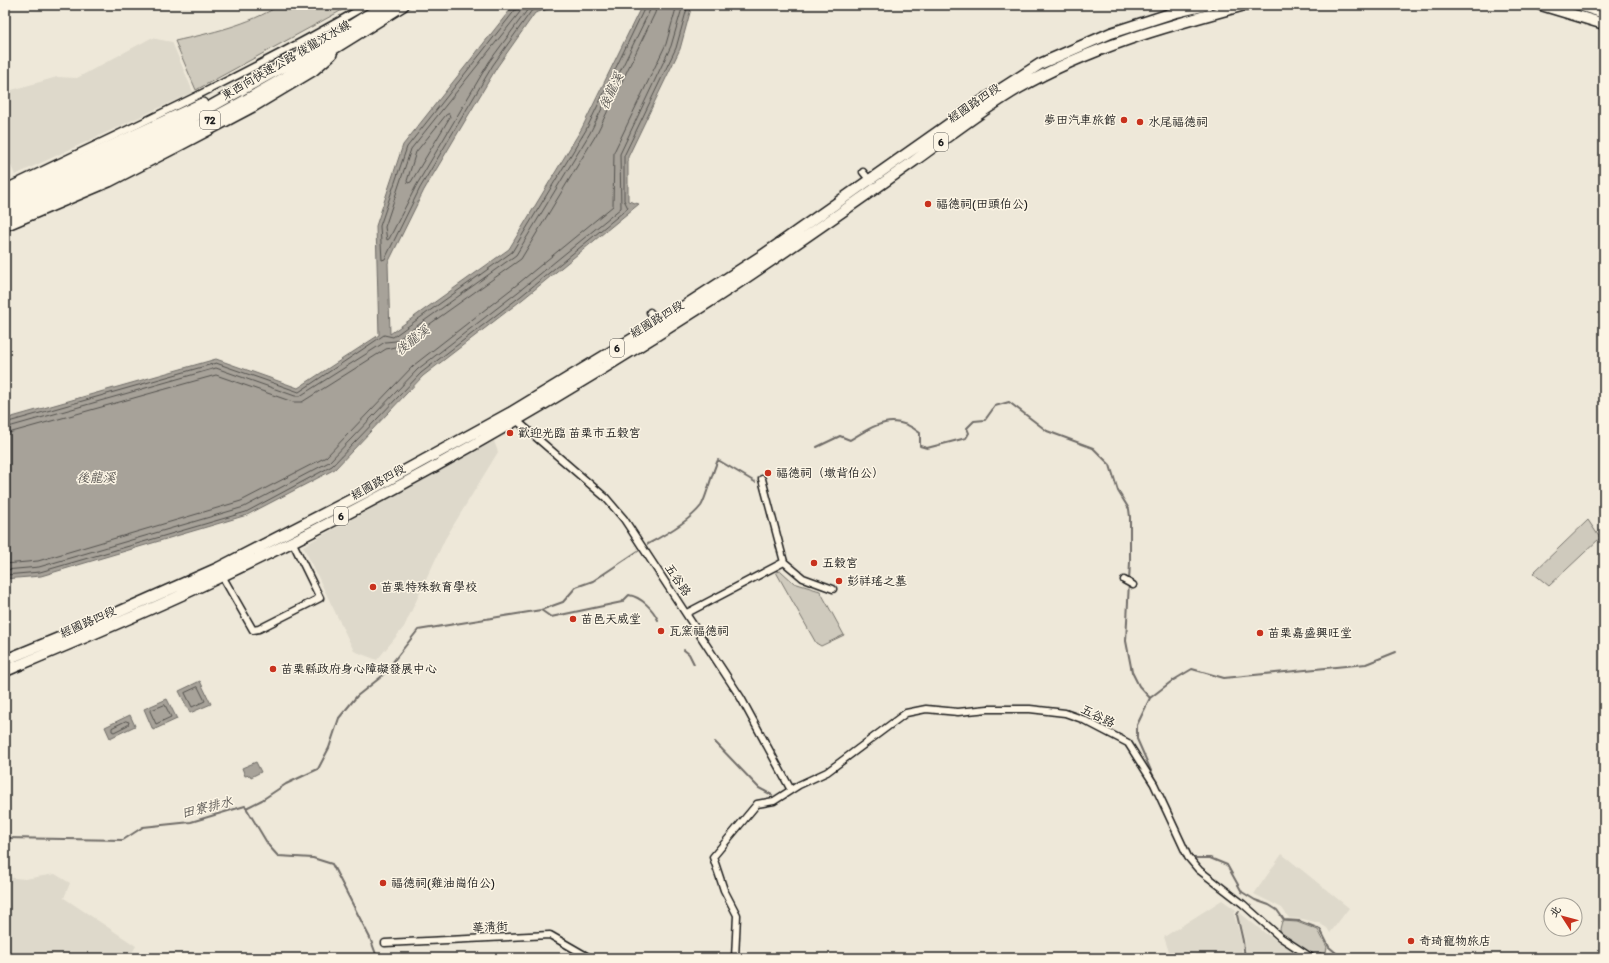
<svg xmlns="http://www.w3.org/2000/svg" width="1609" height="963" font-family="Itim,'LXGW WenKai TC',sans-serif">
	<rect width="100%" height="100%" fill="#eee8d9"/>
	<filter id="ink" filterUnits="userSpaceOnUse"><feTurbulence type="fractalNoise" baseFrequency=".025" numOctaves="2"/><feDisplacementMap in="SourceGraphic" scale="8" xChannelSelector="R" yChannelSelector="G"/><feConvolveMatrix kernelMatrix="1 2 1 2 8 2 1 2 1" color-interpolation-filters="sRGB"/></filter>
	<g filter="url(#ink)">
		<path fill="#ded9cb" d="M151,38l21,4 21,50 -178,83 -10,-24v-59l52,-15 20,1z
			M494,441l4,11 -53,87 -41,88 -27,33 -23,-9 -51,-105z
			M1282,854l67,54 -19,25 -3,-5 -8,-5 -16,-4 -14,-1 -7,-10 -28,-14z
			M55,874l15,9 -6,15 72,48 -7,12h-124v-81l20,2z
			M1222,900l14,10 -2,5 8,27v16h-71l-7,-21z
			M1240,913l25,20 40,25h-59l-1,-17 -7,-25z"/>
		<path fill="#cfcabd" stroke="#76736c" d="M280,5h63l1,4 -148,81 -21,-49c36,-8 73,-16 105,-36z
			M1588,520l12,18 -51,48 -16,-13z
			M781,571l13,12 26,8 24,44 -23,11 -5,-3 -40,-71z
			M1282,921l15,1 21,8 9,17 -2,11h-6l-40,-25z"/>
		<path fill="#a7a299" stroke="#6f6c67" d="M514,5h43l-2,2 -20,6 -38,54 -73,123 -36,73 2,71 119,-85 73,-121 60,-123h50l-12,44 -52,108v44l11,3 -116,95 -100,77 -88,93 -88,46 -206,61 -36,3v-160l211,-60 82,29 81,-53 -3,-109 27,-81z
			M200,681l11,23 -21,9 -11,-22z
			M167,699l10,20 -24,11 -9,-21z
			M130,715l5,11 -25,12 -5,-11z
			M256,762l5,10 -10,5 -1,-2 -5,1 -3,-8z"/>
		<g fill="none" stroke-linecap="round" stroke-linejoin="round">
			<path stroke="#54524e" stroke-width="1" d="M517,5l-1,4 -109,138 -27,79 2,34 3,-1 35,-71 73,-123 39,-55 16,-5
				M522,5l-2,7 -109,137 -26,78 2,13 2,-1 27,-53 73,-124 42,-57
				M449,114l1,3 -39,65 -3,1 -1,-2 9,-29 30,-37z
				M5,423l211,-60 83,29 85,-57 9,2 119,-85 74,-122 60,-125
				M5,428l211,-60 79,28h5l85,-54 11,-1 120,-86 74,-122 60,-123 1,-5
				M5,434l211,-59 77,27h9l84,-53 13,-3 122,-87 75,-124 59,-122 2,-8
				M5,564l33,-3 203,-60 85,-44 88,-92 100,-78 99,-81 1,-54 52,-108 11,-39
				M5,570l34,-3 205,-60 85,-45 89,-93 100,-77 103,-84 -1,-54 51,-108 12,-41
				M5,575l35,-3 206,-60 86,-46 89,-93 100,-77 107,-88 -4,-8v-44l52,-108 12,-43
				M198,687l7,14 -13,6 -7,-14z
				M165,705l6,12 -15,7 -6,-13z
				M126,721l3,1 -1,3 -14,7 -2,-1v-3z"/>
			<path stroke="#6f6c67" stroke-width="2" d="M817,447l23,-11 10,4c24,-15 44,-28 70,-7v13l7,2 39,-10 3,-5 -2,-5 7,-7 11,-1 10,-14 14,-4 38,29 46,17 17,17 8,26 11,18 1,8v45l-4,79 6,31 7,14 11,12 -13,27v14l19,43
				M648,544c15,-8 42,-24 53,-38 5,-7 11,-34 17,-46l37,22
				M541,610l10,7 71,-15 7,-7c12,2 24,14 29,25
				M684,650l5,4 5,10
				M1150,698l22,-17 20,-12 32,9 142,-14 30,-12
				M715,742l44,46 13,7
				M1158,786l34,72h18l17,7 15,27 13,8 14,5 8,5 7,10 15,1 21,8 9,18 13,11
				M246,808l16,-8 24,-16 32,-15 11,-21 10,-30 18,-22 24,-19 37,-47 123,-20 22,-8 13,-15 17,-6 45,-30
				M5,838l118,2 20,-13 48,-5 54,-16 24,40 9,10 35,2 19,6 38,74 7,19 2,1
				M1239,911l-2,4 6,26 2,17
				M1269,924l10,7
				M1320,953l7,5"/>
			<g stroke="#1c1c1c" stroke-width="9">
				<path id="minor" d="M863,172l8,10
					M5,188c122,-58 245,-115 362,-183
					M650,312l9,15
					M515,419l91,79 18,21 117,179 50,92
					M762,479l22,83 19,16 30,11
					M221,574l32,56 6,-1 61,-31 -28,-57
					M1124,580l9,5
					M687,613l97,-51
					M385,943l165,-8 40,23
					M735,958l2,-43 -13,-25 -11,-33 44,-53 17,-3 25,-16 28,-13 79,-59 20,-4 32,3 30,-3h42l35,4 17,6 46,24 26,41 34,73 11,13 44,34 37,33 32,21"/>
			</g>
			<g stroke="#1c1c1c" stroke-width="13">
				<path id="primary" d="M1541,5l63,19
					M1579,5l25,8
					M5,660l73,-30 140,-62 150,-77 142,-78 142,-86 111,-72 210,-148 67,-43 71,-31 62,-20 34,-8
					M5,671c72,-30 145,-60 215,-94 169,-80 332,-174 489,-275 70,-45 137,-93 205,-141 35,-25 69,-52 105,-73 71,-41 148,-62 226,-83"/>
			</g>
			<g stroke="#1c1c1c" stroke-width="14">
				<path id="trunk" d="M5,196l197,-92
					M10,205l159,-75 150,-84 66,-41
					M5,215c69,-29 137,-59 203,-94 67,-35 131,-76 195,-116
					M5,225l104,-44 68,-35 76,-40 60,-36 18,-16"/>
			</g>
			<use href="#minor" stroke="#fcf5e5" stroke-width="6"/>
			<use href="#primary" stroke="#fcf5e5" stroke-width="10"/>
			<use href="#trunk" stroke="#fcf5e5" stroke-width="11"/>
		</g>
	</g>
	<g fill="#c8321e" stroke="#fcf5e5" stroke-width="1.5">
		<circle cx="1124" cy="120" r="4"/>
		<circle cx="1140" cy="122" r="4"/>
		<circle cx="928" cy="204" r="4"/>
		<circle cx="510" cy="433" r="4"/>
		<circle cx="768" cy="473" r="4"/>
		<circle cx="814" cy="563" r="4"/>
		<circle cx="839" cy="581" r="4"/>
		<circle cx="373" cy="587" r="4"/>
		<circle cx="573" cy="619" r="4"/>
		<circle cx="661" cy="631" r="4"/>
		<circle cx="1260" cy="633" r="4"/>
		<circle cx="273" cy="669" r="4"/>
		<circle cx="383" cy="883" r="4"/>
		<circle cx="1411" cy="941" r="4"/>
	</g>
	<g text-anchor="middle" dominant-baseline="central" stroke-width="3" stroke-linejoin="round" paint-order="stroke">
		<g fill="#fcf5e5" stroke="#5f5d58" stroke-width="1">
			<rect x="200" y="111" width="20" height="18" rx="3"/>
			<rect x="934" y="133" width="14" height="18" rx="3"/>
			<rect x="610" y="339" width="14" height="18" rx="3"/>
			<rect x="334" y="507" width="14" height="18" rx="3"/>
		</g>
		<g font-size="11" font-weight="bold" fill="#1c1c1c">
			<text x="210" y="120">72</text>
			<text x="941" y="142">6</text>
			<text x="617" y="348">6</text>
			<text x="341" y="516">6</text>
		</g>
		<g font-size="12" fill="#1c1c1c" stroke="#fcf5e5">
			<text transform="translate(286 60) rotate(-30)">東西向快速公路 後龍汶水線</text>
			<text transform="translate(974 103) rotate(-34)">經國路四段</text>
			<text transform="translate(657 319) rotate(-31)">經國路四段</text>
			<text transform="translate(378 482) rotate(-29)">經國路四段</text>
			<text transform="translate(678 580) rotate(56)">五谷路</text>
			<text transform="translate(88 622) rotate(-24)">經國路四段</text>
			<text transform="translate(1098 716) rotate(26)">五谷路</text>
			<text transform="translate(490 927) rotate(-3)">華清街</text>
		</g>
		<g font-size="12" fill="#1c1c1c" stroke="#fcf5e5" text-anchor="start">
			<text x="1116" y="120" text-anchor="end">夢田汽車旅館</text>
			<text x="1148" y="122">水尾福德祠</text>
			<text x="936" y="204">福德祠(田頭伯公)</text>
			<text x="518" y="433">歡迎光臨 苗栗市五穀宮</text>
			<text x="776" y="473">福德祠（墩背伯公）</text>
			<text x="822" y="563">五穀宮</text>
			<text x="847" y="581">彭祥瑤之墓</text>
			<text x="381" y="587">苗栗特殊教育學校</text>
			<text x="581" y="619">苗邑天威堂</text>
			<text x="669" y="631">瓦窯福德祠</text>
			<text x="1268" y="633">苗栗嘉盛興旺堂</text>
			<text x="281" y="669">苗栗縣政府身心障礙發展中心</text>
			<text x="391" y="883">福德祠(雞油崗伯公)</text>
			<text x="1419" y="941">奇琦寵物旅店</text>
		</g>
		<g font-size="13" font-style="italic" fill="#5b5854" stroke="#fcf5e5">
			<text transform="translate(611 91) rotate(-65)">後龍溪</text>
			<text transform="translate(412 340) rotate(-38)">後龍溪</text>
			<text x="96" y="477">後龍溪</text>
			<text transform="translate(207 807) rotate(-14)">田寮排水</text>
		</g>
	</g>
	<rect width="1609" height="963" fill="none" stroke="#fcf5e5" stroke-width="20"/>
	<rect x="10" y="10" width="1589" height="943" fill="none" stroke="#1c1c1c" stroke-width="1.5" filter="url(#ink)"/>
	<g transform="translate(1563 917) rotate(306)"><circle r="19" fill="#fcf5e5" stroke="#a29e95"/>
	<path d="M0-3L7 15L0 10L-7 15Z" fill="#c8321e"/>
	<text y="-6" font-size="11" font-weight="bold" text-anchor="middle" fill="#1c1c1c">北</text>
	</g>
</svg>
